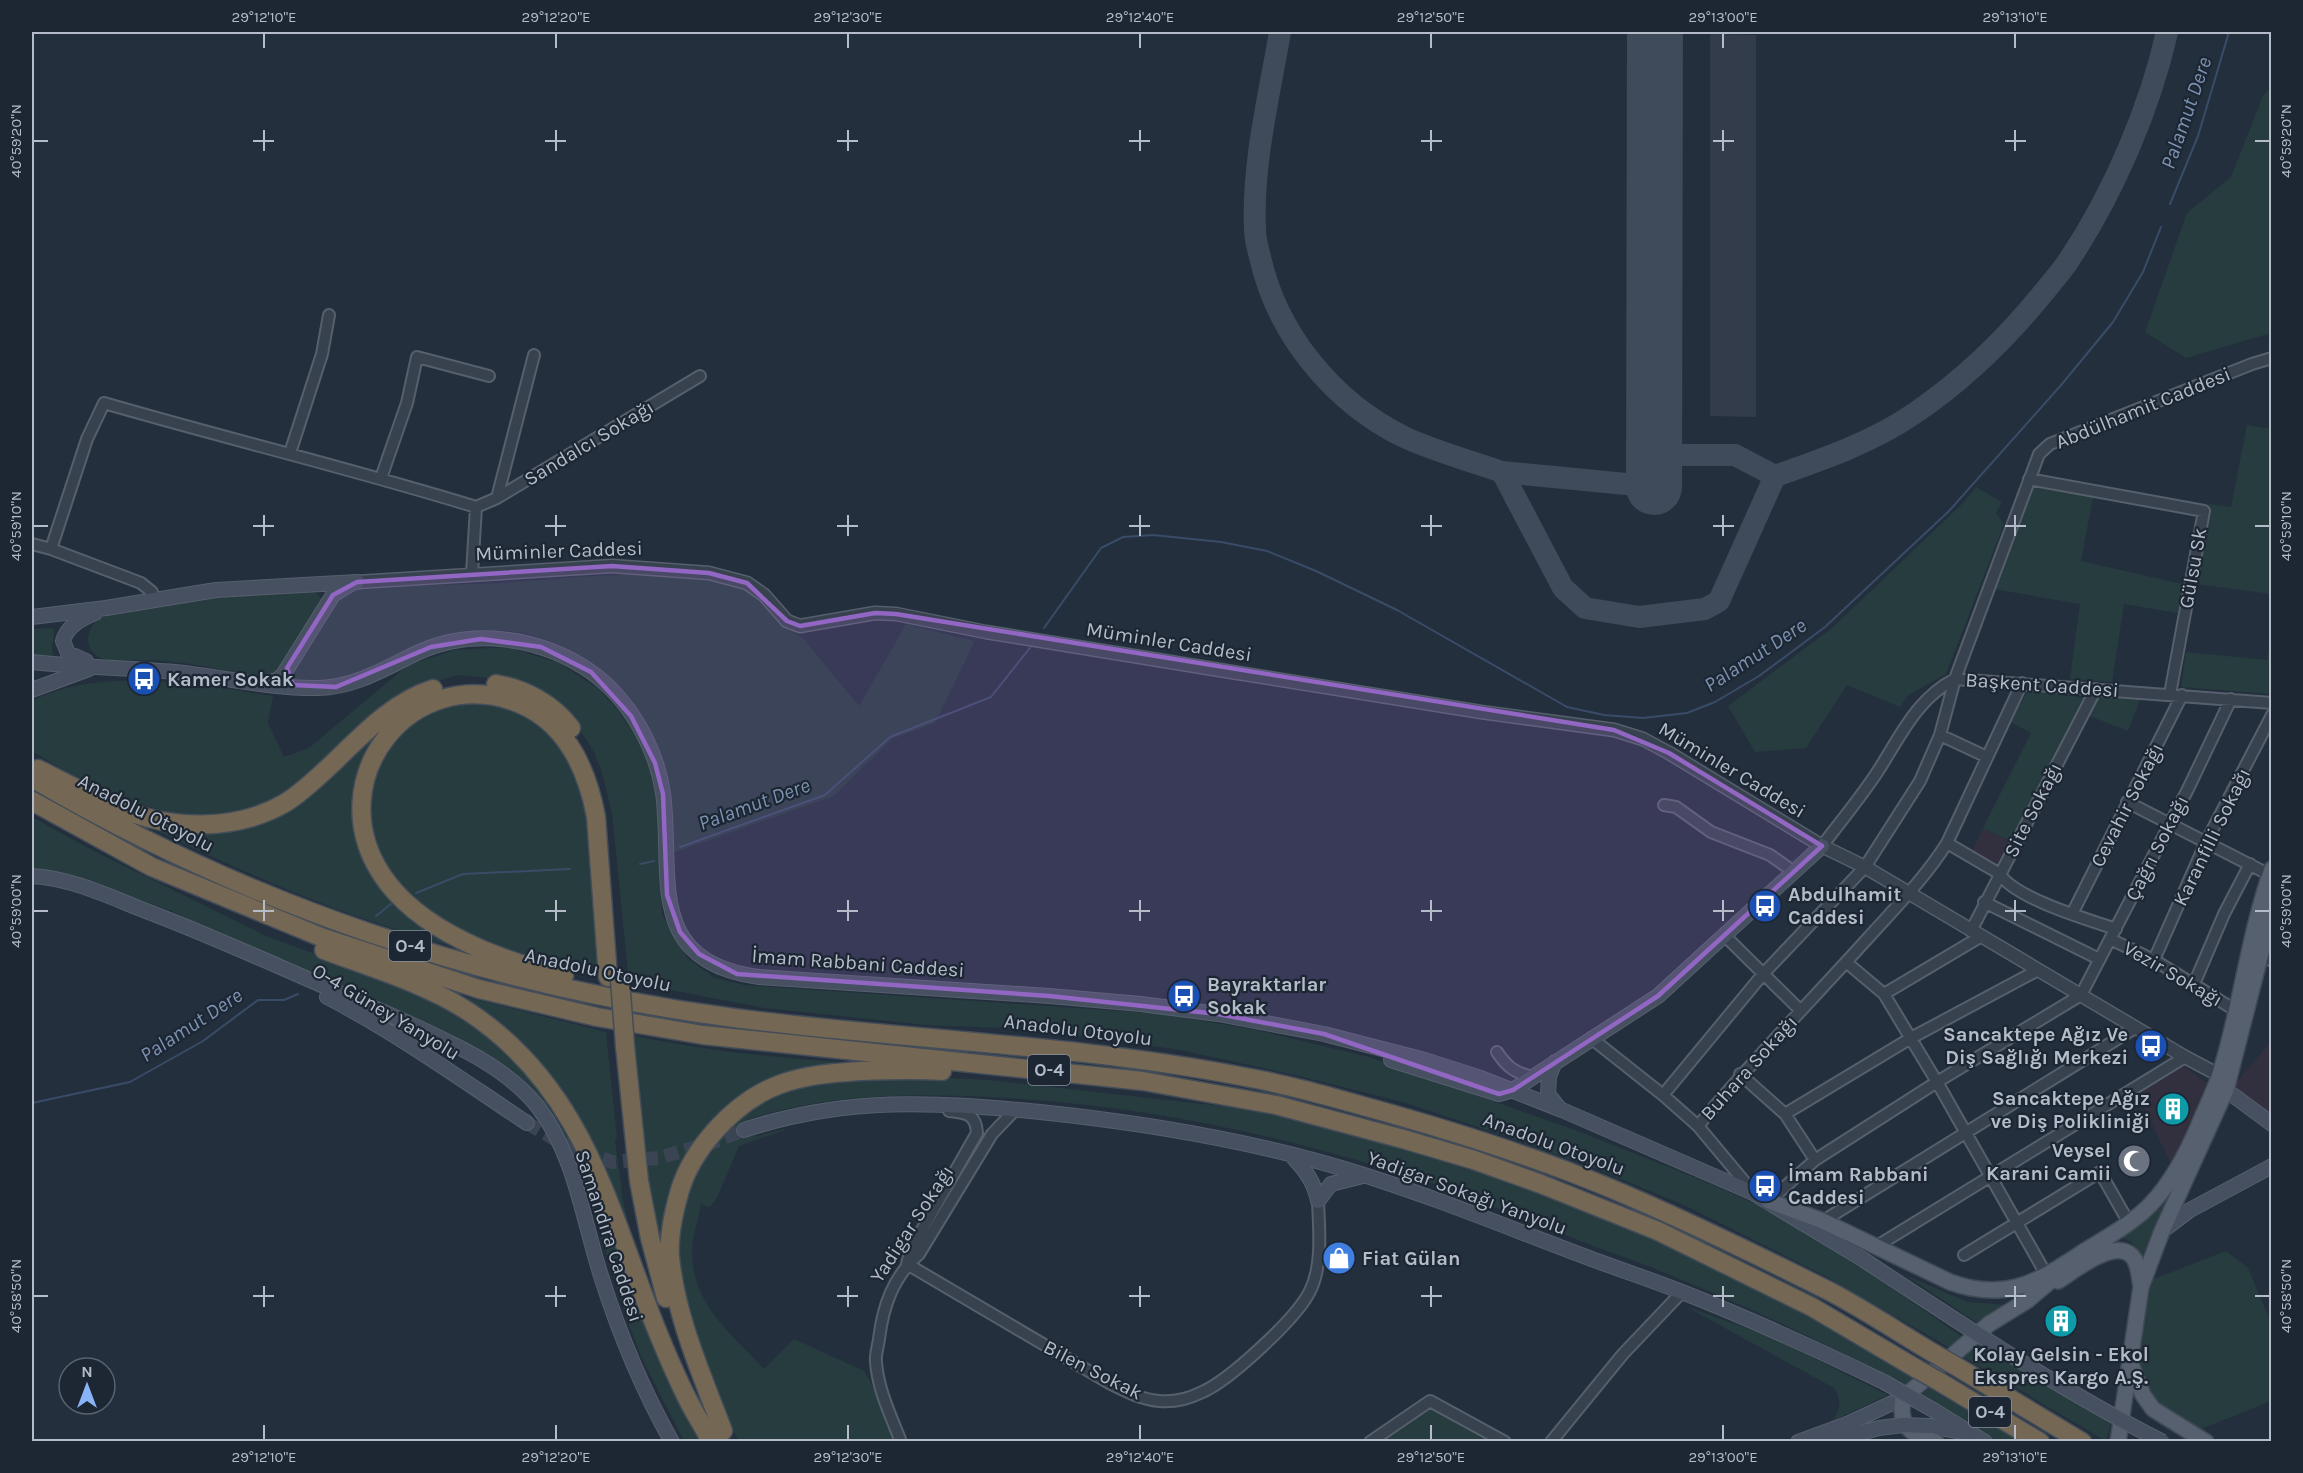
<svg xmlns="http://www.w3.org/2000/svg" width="2303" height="1473" font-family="Karla,sans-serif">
	<rect width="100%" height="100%" fill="#242f3e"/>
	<path fill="#32303f" d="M1983,828l29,14 -12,23 -28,-14z
		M2271,1041v77l-40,-29z
		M2176,1061l35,25 -39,80 -36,-76z"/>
	<path fill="#323c4b" d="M1710,34l46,1v382l-46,-1z"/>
	<path fill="#263c3f" d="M2271,87v246l-85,25 -41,-26 42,-119 44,-36 32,-81z
		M2247,425l24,4v165l-76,-10 14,-80 22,3z
		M2033,485l60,12 -12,64 101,23 -4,29 -54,-9 -12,78 -42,-3 10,-75 -86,-15z
		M1976,487l26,15 -6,11 8,11 -58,150 -39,22 -7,11 -53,-22 -41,63 -51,4 -27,-46 104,-78 129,-123z
		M675,572l40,7 24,7 20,15 28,28 16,9 56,68 47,-82 69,17 -40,82 -43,16 -58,57 -161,57c2,-37 -7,-67 -19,-102 -6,-17 -11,-34 -22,-50 -4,-7 -13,-13 -19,-19 -39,-38 -91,-58 -145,-50 -14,2 -31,5 -44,10 -41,15 -82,50 -129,39l-3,-7 41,-67 15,-19 154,-5 73,-6z
		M306,590l9,2 6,6v10c-10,14 -35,59 -49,65 -16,7 -51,-4 -68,-7 -21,-3 -42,-6 -64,-6 -12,-1 -25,2 -36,-1 -23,-7 -18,-30 -4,-43l116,-21z
		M49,628l5,1c2,11 -5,13 0,27h-22v-27z
		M2271,632v62l-90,-7 5,-35 81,8z
		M508,647l51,16 40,26 21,24 23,35 11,39 5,42 3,85 25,44 28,20 29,7 419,29 93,16 113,27 211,75 109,43 74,32 76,45 122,84 -11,12 -125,-72 -139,-70 -85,-35 -102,-37 -93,-31 -107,-27 -119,-26 -146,-21 -108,-4 -162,-17 -135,-26 -17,-169 -11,-44 -8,-19 -22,-33 -61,-37 -52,-5 -42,13 -124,103 -42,17 -41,9 -35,-3 -55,-16 -53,-26 -34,-21v-50c68,-35 168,-16 241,-5l-5,27 16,34 25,-9 99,-83 47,-15z
		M460,686c70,-4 119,37 136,104 7,27 8,55 11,82 3,35 5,70 8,106l-15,-157c-6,-37 -17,-73 -46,-101 -75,-71 -194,-13 -198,86 -2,31 12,63 32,87 27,31 68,48 103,65 -53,-15 -106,-31 -157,-50 -71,-27 -139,-58 -206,-91 22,5 44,13 67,14 74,3 115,-38 164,-86 30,-28 60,-51 101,-59z
		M2028,690l57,8 -73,144 -29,-14 48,-95 -20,-11z
		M2098,695l42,5 -12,31 -41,-16z
		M473,699l58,16 37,37 18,46 16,182 -64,-18 -70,-26 -65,-43 -26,-38 -11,-43 12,-55 40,-43z
		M32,817l58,32 176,87 158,58 58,33 78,81 142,333h-18l-42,-82 -13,-34 -53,-166 -26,-49 -27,-30 -40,-27 -270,-124 -2,2 -39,-20 -97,-33 -43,-9z
		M446,992l160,40 11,106 -2,2 8,60 7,32 -2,2 -38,-93z
		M631,1035c69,15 139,22 208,27l-39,7 -35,14 -58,45 -44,132c-16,-74 -24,-149 -32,-225z
		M900,1075l89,5 267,30 122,30 113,36 100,35 98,44 149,77 80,45 -11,10c-82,-45 -167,-84 -254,-119 -27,-11 -54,-19 -80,-30 -40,-15 -79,-32 -119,-47 -150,-52 -306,-87 -465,-94 -86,-4 -158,-3 -241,22v16h5l1,2 30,-8 1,1 -46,16 -22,52 -7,9 -9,-3c-2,12 -6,24 -8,36 -7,60 35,90 71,129l30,-30 70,32 10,17 20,53h-155l-18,-31 -35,-104 -6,-33 -2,-25 1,-25 9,-34 17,-35 42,-44 42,-23 39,-9z
		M2174,1185l-31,74 -13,-18 -9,-3z
		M2226,1251l22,17 23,55v78l-75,30 -36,-19 -22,-37 1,-29 12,-66z
		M1905,1275l62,27 39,3 -27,19z
		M1685,1306l86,31 117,58 -56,26c9,-10 10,-21 2,-33z
		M1977,1341l134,82 -5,18 -146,-86z
		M1929,1388l90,53h-22l-76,-46z
		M1428,1404l69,38h-118z"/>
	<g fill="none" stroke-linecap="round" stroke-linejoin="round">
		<path stroke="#394c67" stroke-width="2" d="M2170,204l28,-68 31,-104
			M1044,628l57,-80 22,-11 30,-2 68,7 46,9 49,20 81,39 170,97 37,8 39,3 44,-5 28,-11 44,-26 66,-49 124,-116 113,-127 51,-62 30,-50 18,-45
			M680,847l145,-52 65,-58 101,-40 42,-53
			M640,864l14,-3
			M416,893l47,-19 107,-5
			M376,916l15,-12
			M32,1103l98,-21 73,-41 55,-41h26l14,-6"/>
		<path stroke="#3f4a5a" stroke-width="22" d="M1280,32c-11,65 -28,132 -25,198 0,9 3,19 5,27 17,77 73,145 144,180 30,14 67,24 98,35
			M1668,455h67l40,21
			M1647,486l-145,-14 61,116 22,20 54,9 66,-8 14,-8 56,-125c49,-17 98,-34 140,-63 50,-34 91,-74 129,-121 8,-10 18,-21 25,-32 44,-66 81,-152 98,-228"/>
		<path stroke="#3f4a5a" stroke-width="56" d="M1654,487l1,-455"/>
		<path stroke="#3a4453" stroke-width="14" stroke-dasharray="14 7" stroke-linecap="butt" d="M527,1123l40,23 45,16 46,-4 53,-15 33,-13"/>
		<g stroke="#565f6c" stroke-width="14">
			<path id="minor" d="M290,453l32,-99 7,-39
				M381,478l26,-75 10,-46 72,19
				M2029,479l175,32 -34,183
				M497,498l37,-143
				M476,507l21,-9 203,-122
				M32,544l19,5 90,34 11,9 2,9
				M51,549l36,-110 17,-36c124,36 249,66 372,104l-4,67
				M1940,735l47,22
				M2127,802l143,73
				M1664,805l12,2 35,25 59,23 24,17
				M1947,843l53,31c14,24 89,46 116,55
				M1822,846c19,-25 39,-49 56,-75 22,-34 39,-73 77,-92l317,24
				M1984,902l115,57
				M2072,914l110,-219
				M1971,931l125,-242
				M1724,935l76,75
				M2110,939l44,21 81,50
				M2261,951l11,10
				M2154,960l52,-118 66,-127
				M1846,962l38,32 53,88 110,194
				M2194,984l30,-70 26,-50
				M1884,994l96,-57
				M1591,1038l72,57 35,31 55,66
				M1497,1052c10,15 18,21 36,25
				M1740,1074l45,40 30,46
				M1663,1095l100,-121 102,-107 55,-86 20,-46 15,-56 84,-225 11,-10 202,-80 20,-6
				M1785,1114l126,-76 127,-68
				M1698,1126c54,-65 113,-125 170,-188 27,-30 57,-60 79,-95l75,-160
				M1769,1201l46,-41 122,-78 144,-87 107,-206 43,-90
				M1823,1221l312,-193
				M1877,1246l308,-189
				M1964,1255l136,-83 29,51
				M907,1264l202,119c16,8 33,17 51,18 14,1 28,-2 40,-8 28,-11 97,-75 110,-102 13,-26 9,-61 8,-90
				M907,1264l4,-15 66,-116c-1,-20 -12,-20 -28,-22
				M901,1442c-10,-26 -23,-52 -25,-80 -1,-7 2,-15 3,-23 4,-33 14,-62 40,-85l73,-120 23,-24
				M1370,1442l60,-41 75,41
				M1551,1442l72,-88 59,-62"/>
		</g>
		<g stroke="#565f6c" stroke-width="15">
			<path id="tertiary" d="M357,582l255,-16 97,7 38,10 17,12 23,26 13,5 75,-13 21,1 90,18 252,41 243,39 133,18 29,9 26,14 153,93 43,21 320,190 34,18 7,1"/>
		</g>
		<g stroke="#565f6c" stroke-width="16">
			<path id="secondary" d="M32,617l74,-9 110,-18 141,-8
				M86,661l-18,-8 -5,-12c4,-15 18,-22 32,-28
				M32,662c47,5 95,6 143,10 48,5 95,17 144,16 37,-1 66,-20 98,-35 56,-26 124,-16 174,19 38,27 65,75 72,121 11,83 -20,168 96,184l290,19 92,8 77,10 106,20 101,26 53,17 84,33 191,83 111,67
				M264,683l13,-3 6,-5 50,-80 18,-11
				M32,690l57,-21
				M32,876c39,2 78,21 114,35 61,23 120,50 180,76 40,18 83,35 122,55 32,15 68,37 90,65 37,48 45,113 63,169 18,57 41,113 71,166
				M327,997c70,36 135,83 200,126
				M1391,1060l108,34 14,-4 145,-94 164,-150
				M1555,1062l-6,14 -1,18 11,14
				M2216,1088l10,2 46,34
				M744,1130c103,-34 191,-28 296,-18 105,11 210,28 311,59 78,24 153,55 230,84 34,13 68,24 101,37 69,27 136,58 202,90
				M1291,1155c14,15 23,26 27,46
				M1318,1201l13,-17 32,-8
				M2162,1231l28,-21 82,-44
				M1935,1411l50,31
				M1929,1426l34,6
				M1798,1442l49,-18 56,-26
				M1826,1442l53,-14"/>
		</g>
		<g stroke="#414a57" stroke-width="18">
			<path id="primary" d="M1769,1201l54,20 127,61c52,19 83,3 127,-26 24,-16 53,-30 74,-52 21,-22 35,-49 47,-77 7,-17 15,-33 21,-50 22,-68 29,-141 53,-208
				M2058,1281c16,-10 55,-42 73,-26 8,7 8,22 10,32
				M2131,1364l12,31 10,14 53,33
				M1936,1442c-25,-8 -38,-14 -33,-44l86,-74 39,-24 26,-22
				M2118,1442l23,-155 21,-56 64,-141 46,-180"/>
		</g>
		<g stroke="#434c59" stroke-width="21">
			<path id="motorway" d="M496,684c29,5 57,20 75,44
				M38,769c26,13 52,27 79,38 52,23 118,25 168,-4 18,-11 34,-27 49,-41 29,-28 60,-61 99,-73
				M32,778c214,126 455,208 702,240 170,22 342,26 511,59 40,7 79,18 118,29 84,23 168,49 249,83 74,31 147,67 219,103 36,19 70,42 104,62
				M32,801l120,66 169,70 158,52 118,28 106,18 440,46 133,24 127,34 71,21 67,24 117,47 154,76 105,62
				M324,950c45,17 102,34 142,60 116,75 141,193 188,313 10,25 21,51 33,75 7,15 17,29 24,44
				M564,976c-63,-15 -145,-45 -182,-101 -63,-95 29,-214 136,-172 48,19 69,66 78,114l12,160
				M625,1046l14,135 11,57 16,60
				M1959,1368l123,74
				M1940,1382l100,60
				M723,1431c-21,-56 -47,-113 -53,-174 -2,-22 4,-46 10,-67 7,-23 18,-40 34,-58 44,-50 84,-57 146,-61 28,-1 55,-2 82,0"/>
		</g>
		<use href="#minor" stroke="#38414e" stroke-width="10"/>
		<use href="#tertiary" stroke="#38414e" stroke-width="12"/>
		<use href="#secondary" stroke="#465061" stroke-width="14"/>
		<use href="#primary" stroke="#56606e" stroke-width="15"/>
		<use href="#motorway" stroke="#746855" stroke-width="18"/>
		<g stroke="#565f6c" stroke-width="16" stroke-linecap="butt">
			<path id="secondary-bridge" d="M1864,1260c97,64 195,129 299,182
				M1884,1382l51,29
				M1879,1428l24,-3 26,1"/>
		</g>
		<g stroke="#434c59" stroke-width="21" stroke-linecap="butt">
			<path id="motorway-bridge" d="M620,979l5,67
				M1935,1354l24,14
				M1917,1369l23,13"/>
		</g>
		<use href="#secondary-bridge" stroke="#465061" stroke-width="14"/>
		<use href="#motorway-bridge" stroke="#746855" stroke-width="18"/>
	</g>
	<path fill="#9266c3" fill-opacity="0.2" stroke="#9266c3" stroke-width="4.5" stroke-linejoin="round" d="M612,566l97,7 38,10 40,38 13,5 75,-13 21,1 718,116 55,23 153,93 -164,150 -145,94 -14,4 -175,-60 -106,-20 -169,-18 -312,-22 -38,-20 -19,-22 -13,-37 -4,-101 -8,-31 -24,-47 -40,-44 -50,-25 -60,-8 -50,8 -95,40 -43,-2 -6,-17 46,-73 24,-13z"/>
	<path fill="none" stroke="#b4bcc9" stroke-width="2" d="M264,33v15M556,33v15M848,33v15M1140,33v15M1431,33v15M1723,33v15M2015,33v15M264,130v21M556,130v21M848,130v21M1140,130v21M1431,130v21M1723,130v21M2015,130v21M33,141h15M253,141h21M545,141h21M837,141h21M1129,141h21M1421,141h21M1713,141h21M2005,141h21M2255,141h15M264,515v21M556,515v21M848,515v21M1140,515v21M1431,515v21M1723,515v21M2015,515v21M33,526h15M253,526h21M545,526h21M837,526h21M1129,526h21M1421,526h21M1713,526h21M2005,526h21M2255,526h15M264,900v21M556,900v21M848,900v21M1140,900v21M1431,900v21M1723,900v21M2015,900v21M33,911h15M253,911h21M545,911h21M837,911h21M1129,911h21M1421,911h21M1713,911h21M2005,911h21M2255,911h15M264,1286v21M556,1286v21M848,1286v21M1140,1286v21M1431,1286v21M1723,1286v21M2015,1286v21M33,1296h15M253,1296h21M545,1296h21M837,1296h21M1129,1296h21M1421,1296h21M1713,1296h21M2005,1296h21M2255,1296h15M264,1425v15M556,1425v15M848,1425v15M1140,1425v15M1431,1425v15M1723,1425v15M2015,1425v15"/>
	<defs>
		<g id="bus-disc" transform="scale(1.725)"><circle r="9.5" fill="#1a4fb4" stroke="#1d2633"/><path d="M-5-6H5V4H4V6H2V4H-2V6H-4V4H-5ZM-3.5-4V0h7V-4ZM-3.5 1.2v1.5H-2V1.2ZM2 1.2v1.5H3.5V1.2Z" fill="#fff"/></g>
		<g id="building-disc" transform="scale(1.725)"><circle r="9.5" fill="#0f9aa8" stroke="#1d2633"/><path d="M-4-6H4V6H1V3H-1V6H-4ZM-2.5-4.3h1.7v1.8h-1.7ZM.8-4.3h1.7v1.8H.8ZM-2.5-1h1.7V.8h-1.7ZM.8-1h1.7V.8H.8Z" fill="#fff"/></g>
		<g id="mosque-disc" transform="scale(1.725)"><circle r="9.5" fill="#6b7280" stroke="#1d2633"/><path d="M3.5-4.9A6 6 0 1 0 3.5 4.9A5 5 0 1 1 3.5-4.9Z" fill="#fff"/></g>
		<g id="shop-disc" transform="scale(1.725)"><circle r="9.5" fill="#3f7fe0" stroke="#1d2633"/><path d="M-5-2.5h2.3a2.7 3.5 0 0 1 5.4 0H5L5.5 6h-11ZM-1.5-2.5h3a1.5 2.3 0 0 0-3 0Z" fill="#fff"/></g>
	</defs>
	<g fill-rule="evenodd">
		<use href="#bus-disc" x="144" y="679"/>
		<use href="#bus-disc" x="1765" y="906"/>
		<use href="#bus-disc" x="1184" y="996"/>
		<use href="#bus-disc" x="2151" y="1046"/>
		<use href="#building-disc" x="2173" y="1109"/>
		<use href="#mosque-disc" x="2134" y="1161"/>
		<use href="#bus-disc" x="1765" y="1186"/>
		<use href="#shop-disc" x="1339" y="1258"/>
		<use href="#building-disc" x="2061" y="1321"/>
	</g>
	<g text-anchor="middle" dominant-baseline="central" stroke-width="4.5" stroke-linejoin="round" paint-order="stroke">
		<g fill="#1d2633" stroke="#878f9c" stroke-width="1.5">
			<rect x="389" y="931" width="42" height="30" rx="4.5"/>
			<rect x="1028" y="1055" width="42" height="30" rx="4.5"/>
			<rect x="1969" y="1397" width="42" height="30" rx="4.5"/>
		</g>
		<g font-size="18" font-weight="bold" fill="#b4bcc9">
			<text x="410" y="946">O-4</text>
			<text x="1049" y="1070">O-4</text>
			<text x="1990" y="1412">O-4</text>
		</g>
		<g font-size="20" fill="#b4bcc9" stroke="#1d2633">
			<text transform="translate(2143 408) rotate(-22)">Abdülhamit Caddesi</text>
			<text transform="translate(589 443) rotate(-31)">Sandalcı Sokağı</text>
			<text transform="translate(559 551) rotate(-2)">Müminler Caddesi</text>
			<text transform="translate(2193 568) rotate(-80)">Gülsu Sk</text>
			<text transform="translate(1169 642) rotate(9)">Müminler Caddesi</text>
			<text transform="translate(2042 685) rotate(4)">Başkent Caddesi</text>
			<text transform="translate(1732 770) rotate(31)">Müminler Caddesi</text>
			<text transform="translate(2127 805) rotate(-63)">Cevahir Sokağı</text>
			<text transform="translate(2033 810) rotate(-63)">Site Sokağı</text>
			<text transform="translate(146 813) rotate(27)">Anadolu Otoyolu</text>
			<text transform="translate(2212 837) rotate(-64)">Karanfilli Sokağı</text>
			<text transform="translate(2157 848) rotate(-63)">Çağrı Sokağı</text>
			<text transform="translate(858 963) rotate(4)">İmam Rabbani Caddesi</text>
			<text transform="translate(598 970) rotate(12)">Anadolu Otoyolu</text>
			<text transform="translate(2173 974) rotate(30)">Vezir Sokağı</text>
			<text transform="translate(386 1012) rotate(31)">O-4 Güney Yanyolu</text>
			<text transform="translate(1078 1030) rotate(7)">Anadolu Otoyolu</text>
			<text transform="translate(1749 1068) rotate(-48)">Buhara Sokağı</text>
			<text transform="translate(1554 1144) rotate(20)">Anadolu Otoyolu</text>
			<text transform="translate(1467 1193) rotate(20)">Yadigar Sokağı Yanyolu</text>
			<text transform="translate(912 1224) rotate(-57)">Yadigar Sokağı</text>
			<text transform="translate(609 1236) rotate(72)">Samandıra Caddesi</text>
			<text transform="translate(1093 1370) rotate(27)">Bilen Sokak</text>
		</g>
		<g font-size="20" font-weight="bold" fill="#b4bcc9" stroke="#1d2633" text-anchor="start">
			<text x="167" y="679">Kamer Sokak</text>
			<text x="1788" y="894">Abdulhamit<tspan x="1788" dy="23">Caddesi</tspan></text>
			<text x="1207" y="984">Bayraktarlar<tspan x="1207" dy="23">Sokak</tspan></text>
			<text x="2128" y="1034" text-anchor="end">Sancaktepe Ağız Ve<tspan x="2128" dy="23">Diş Sağlığı Merkezi</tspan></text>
			<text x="2150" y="1098" text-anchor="end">Sancaktepe Ağız<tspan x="2150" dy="23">ve Diş Polikliniği</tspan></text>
			<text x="2111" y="1150" text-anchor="end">Veysel<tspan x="2111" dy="23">Karani Camii</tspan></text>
			<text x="1788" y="1174">İmam Rabbani<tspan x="1788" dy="23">Caddesi</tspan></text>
			<text x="1362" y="1258">Fiat Gülan</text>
			<text x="2061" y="1354" text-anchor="middle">Kolay Gelsin - Ekol<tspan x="2061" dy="23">Ekspres Kargo A.Ş.</tspan></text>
		</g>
		<g font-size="21" font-style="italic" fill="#7c92b1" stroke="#1d2633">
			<text transform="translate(2186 113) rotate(-71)">Palamut Dere</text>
			<text transform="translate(1755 655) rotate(-33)">Palamut Dere</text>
			<text transform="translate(754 804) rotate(-20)">Palamut Dere</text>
			<text transform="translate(191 1025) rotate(-33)">Palamut Dere</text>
		</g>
	</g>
	<rect width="2303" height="1473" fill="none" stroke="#1d2633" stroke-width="66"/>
	<g transform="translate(87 1386)"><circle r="28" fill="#1d2633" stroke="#59626f" stroke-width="1.5"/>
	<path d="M0-4.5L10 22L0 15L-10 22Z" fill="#8ab4f8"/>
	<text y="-9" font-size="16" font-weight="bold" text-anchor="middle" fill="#b4bcc9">N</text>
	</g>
	<rect x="33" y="33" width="2237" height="1407" fill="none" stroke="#b4bcc9" stroke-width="2"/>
	<g font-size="15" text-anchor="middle" fill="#b4bcc9">
		<text x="264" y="22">29°12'10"E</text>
		<text x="556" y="22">29°12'20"E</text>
		<text x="848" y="22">29°12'30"E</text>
		<text x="1140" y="22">29°12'40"E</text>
		<text x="1431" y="22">29°12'50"E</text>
		<text x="1723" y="22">29°13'00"E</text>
		<text x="2015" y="22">29°13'10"E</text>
		<text transform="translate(16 141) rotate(-90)" y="5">40°59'20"N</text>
		<text transform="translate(2286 141) rotate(-90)" y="5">40°59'20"N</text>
		<text transform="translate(16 526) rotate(-90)" y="5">40°59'10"N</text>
		<text transform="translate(2286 526) rotate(-90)" y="5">40°59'10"N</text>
		<text transform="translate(16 911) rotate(-90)" y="5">40°59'00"N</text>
		<text transform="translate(2286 911) rotate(-90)" y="5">40°59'00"N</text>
		<text transform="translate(16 1296) rotate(-90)" y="5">40°58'50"N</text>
		<text transform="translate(2286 1296) rotate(-90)" y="5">40°58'50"N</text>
		<text x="264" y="1462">29°12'10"E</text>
		<text x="556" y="1462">29°12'20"E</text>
		<text x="848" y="1462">29°12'30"E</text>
		<text x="1140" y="1462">29°12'40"E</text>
		<text x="1431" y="1462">29°12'50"E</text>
		<text x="1723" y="1462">29°13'00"E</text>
		<text x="2015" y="1462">29°13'10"E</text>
	</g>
</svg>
